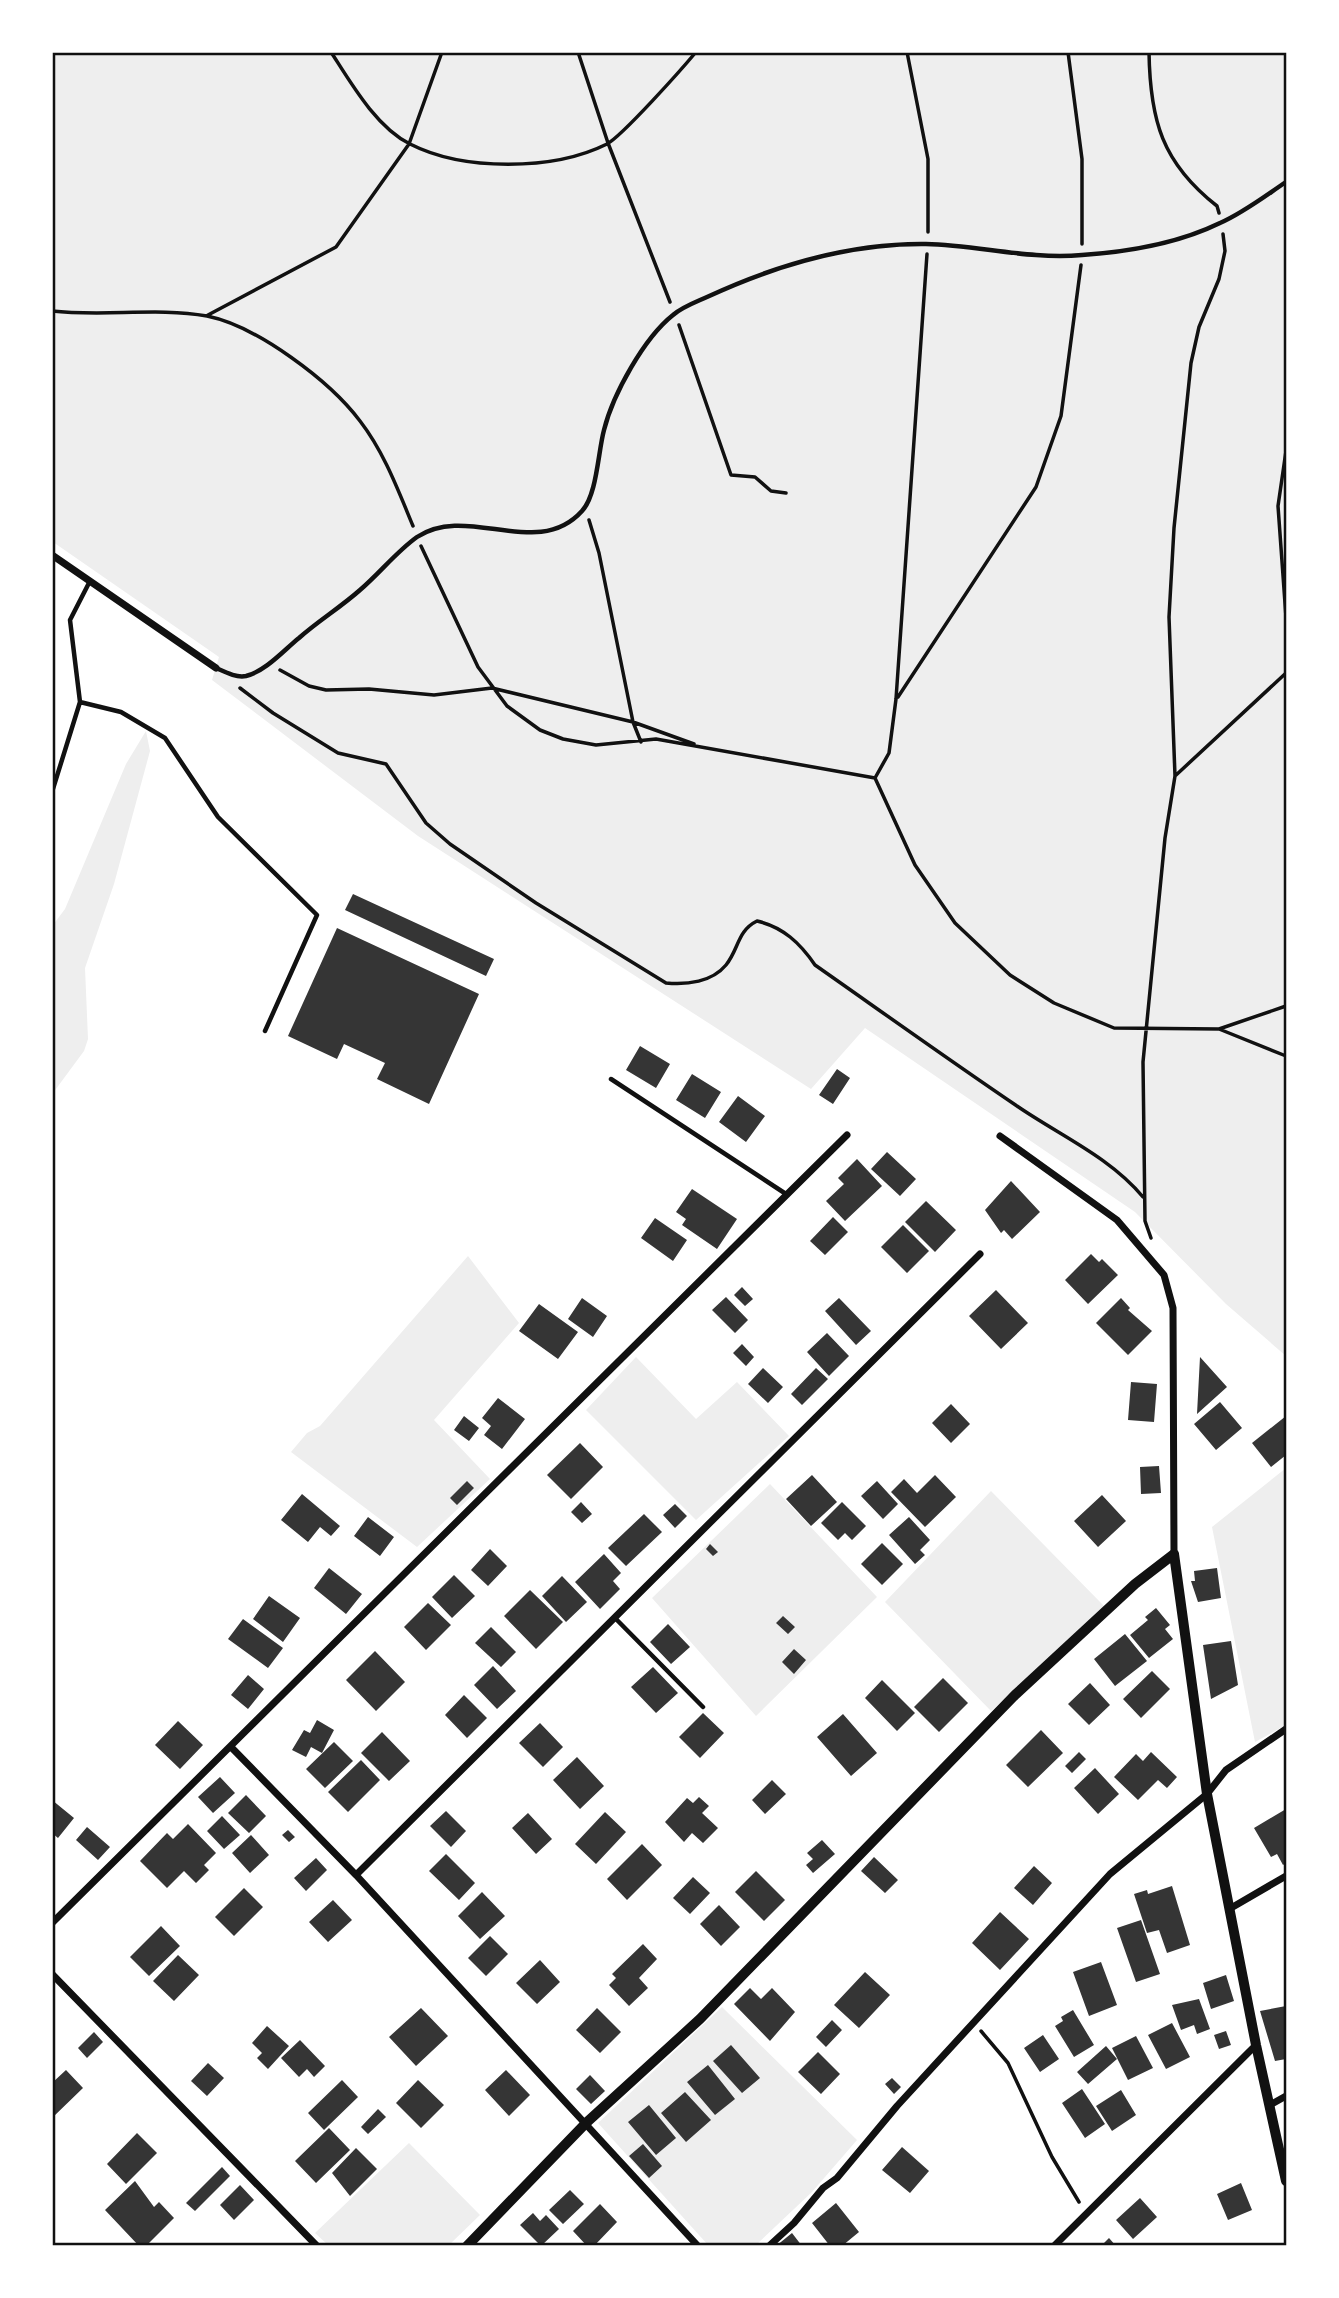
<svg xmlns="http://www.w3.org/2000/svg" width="1339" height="2298" font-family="Overpass,sans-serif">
	<rect width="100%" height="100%" fill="#fff"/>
	<path fill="#eee" d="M53,53h1233v1303l-60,-52 -91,-92 -270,-184 -54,61 -393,-253 -206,-156 7,-23 -166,-115z
		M146,731l4,20 -36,133 -29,84 3,71 -4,12 -31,42v-168l12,-16 61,-145z
		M468,1256l51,67 -85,97 56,59 -73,68 -126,-95 16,-19 13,-7z
		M636,1357l60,62 41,-37 52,54 -93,84 -110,-110z
		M1286,1468v257l-31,17 -43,-215z
		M770,1484l107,113 -121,119 -104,-118z
		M991,1491l113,115 -113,105 -106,-109z
		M722,2007l135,133 -45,52 -56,53h-48l-110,-122z
		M409,2143l71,72 -31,30h-121l-13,-12z"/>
	<path fill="#353535" d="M353,894l141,65 -8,17 -141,-66z
		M337,928l142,66 -50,110 -52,-25 8,-16 -41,-19 -7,15 -49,-23z
		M640,1046l30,18 -14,24 -30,-18z
		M837,1069l13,9 -17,26 -14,-9z
		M692,1074l29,18 -16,26 -29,-18z
		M738,1096l27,20 -19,26 -27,-20z
		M887,1152l29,27 -16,17 -29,-27z
		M857,1159l25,27 -37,35 -19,-20 18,-17 -6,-6z
		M1011,1181l29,31 -28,27 -8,-9 -3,3 -16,-23z
		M692,1189l45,30 -20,30 -35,-24 4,-6 -10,-7z
		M926,1201l30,29 -21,22 -30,-30z
		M833,1217l15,15 -23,23 -15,-14z
		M655,1218l32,22 -14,21 -32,-23z
		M903,1225l26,26 -22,22 -26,-26z
		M1091,1254l8,8 3,-3 16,16 -30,29 -23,-24z
		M742,1287l11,12 -8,7 -11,-11z
		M996,1290l32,33 -27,26 -32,-33z
		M726,1297l22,23 -13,13 -23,-23z
		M582,1298l25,18 -14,21 -25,-18z
		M839,1298l32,33 -15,14 -31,-34z
		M1121,1298l9,10 -2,2 24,21 -24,24 -32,-32z
		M539,1304l39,28 -20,27 -39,-28z
		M827,1333l22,23 -20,20 -22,-24z
		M742,1344l12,13 -8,9 -13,-13z
		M1200,1357l27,30 -30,27z
		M763,1368l20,19 -15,16 -20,-19z
		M816,1368l12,11 -26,26 -11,-11z
		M1131,1382l26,2 -3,38 -26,-2z
		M498,1398l27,21 -23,30 -18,-14 7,-9 -9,-8z
		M1220,1402l22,26 -26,22 -22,-26z
		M951,1404l19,20 -19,19 -19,-20z
		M464,1416l15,12 -10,13 -15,-11z
		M1286,1416v39l-15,12 -19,-24z
		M580,1443l23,24 -32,32 -24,-24z
		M1159,1466l2,27 -20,1 -1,-27z
		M812,1475l25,27 -26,24 -25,-27z
		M935,1475l21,22 -31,30 -34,-35 13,-13 13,14z
		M467,1481l7,7 -17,17 -7,-7z
		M877,1481l21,23 -15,15 -22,-23z
		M302,1494l38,32 -9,10 -11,-9 -12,15 -27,-22z
		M1102,1495l24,26 -28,26 -24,-26z
		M581,1502l11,12 -10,9 -11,-11z
		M842,1502l24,24 -14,14 -7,-7 -7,7 -17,-17z
		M675,1504l12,12 -12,12 -12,-13z
		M644,1514l18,18 -36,34 -18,-18z
		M368,1517l26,20 -14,19 -26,-20z
		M909,1517l21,23 -10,10 5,5 -10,9 -26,-29z
		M882,1543l21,21 -21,21 -21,-21z
		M710,1544l8,8 -5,4 -7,-7z
		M490,1549l17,17 -19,20 -17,-16z
		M604,1554l17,19 -8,8 7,8 -20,20 -25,-27z
		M329,1568l33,26 -16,20 -32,-26z
		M1217,1568l4,30 -23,4 -7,-21h4l-1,-10z
		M454,1575l21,21 -23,22 -20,-21z
		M562,1576l25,26 -21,20 -24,-26z
		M530,1590l33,32 -27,27 -32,-33z
		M269,1596l31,22 -17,24 -30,-23z
		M428,1603l23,22 -25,25 -22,-23z
		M1156,1608l14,17 -5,4 8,10 -24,19 -19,-23 18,-15 -3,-3z
		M783,1616l12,11 -7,7 -12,-11z
		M243,1619l40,29 -15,20 -40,-29z
		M668,1624l22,23 -19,17 -21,-22z
		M491,1627l25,25 -15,15 -26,-24z
		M1125,1634l22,27 -32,25 -21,-27z
		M1231,1641l7,44 -27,14 -8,-54z
		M794,1649l12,11 -12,14 -12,-12z
		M375,1651l30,31 -29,29 -30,-31z
		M493,1666l23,25 -19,18 -23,-24z
		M653,1667l25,26 -22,20 -25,-26z
		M1152,1671l18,18 -29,29 -18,-19z
		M248,1675l16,14 -16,20 -17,-14z
		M943,1678l25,25 -29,29 -25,-25z
		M882,1680l33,33 -18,18 -32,-33z
		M1090,1683l20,22 -21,20 -21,-21z
		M464,1695l23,23 -20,20 -22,-23z
		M703,1713l21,20 -24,25 -21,-21z
		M843,1714l34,39 -26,23 -34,-39z
		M317,1720l17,10 -12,23 -11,-6 -5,10 -14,-7 12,-20 6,3z
		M178,1721l25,24 -23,24 -25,-24z
		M540,1723l23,24 -20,20 -24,-24z
		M1041,1730l22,23 -35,34 -22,-22z
		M382,1732l28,29 -21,20 -28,-28z
		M334,1742l19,19 -28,27 -19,-19z
		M1079,1752l7,7 -14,14 -7,-7z
		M1151,1752l26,25 -10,11 -9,-8 -20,20 -24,-23 22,-23 7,7z
		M577,1757l27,29 -24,23 -27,-29z
		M361,1760l19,20 -32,32 -20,-20z
		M1095,1768l24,26 -21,20 -24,-26z
		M220,1777l15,16 -22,20 -15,-16z
		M772,1780l14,14 -21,20 -13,-14z
		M246,1795l20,21 -17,17 -21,-20z
		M699,1797l10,9 -7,7 16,15 -15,15 -11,-10 -8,9 -19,-20 22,-24 6,5z
		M52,1800l22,18 -16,20 -6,-5z
		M1286,1809v54l-3,2 -6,-11 -6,3 -17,-29z
		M446,1811l20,20 -15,16 -21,-21z
		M605,1812l21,20 -30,32 -21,-20z
		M528,1813l24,26 -16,15 -24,-26z
		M222,1816l18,19 -16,14 -17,-18z
		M188,1824l28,29 -12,12 5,5 -13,13 -12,-12 -17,17 -27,-27 27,-28 6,6z
		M87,1827l23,20 -12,13 -22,-20z
		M288,1830l7,7 -6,5 -7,-7z
		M251,1835l18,20 -19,18 -18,-20z
		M822,1840l13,14 -22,19 -7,-8 7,-6 -6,-6z
		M642,1844l20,21 -35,35 -20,-21z
		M446,1854l29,29 -16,17 -30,-29z
		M874,1857l24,23 -13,13 -24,-22z
		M316,1858l11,12 -21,21 -12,-13z
		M1034,1866l18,17 -19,22 -19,-17z
		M756,1871l29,29 -21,21 -29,-29z
		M693,1877l17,16 -20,21 -17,-16z
		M1172,1886l18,59 -23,8 -8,-23 -12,3 -13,-39 13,-4 1,4z
		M244,1888l19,19 -29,29 -19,-19z
		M482,1892l23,24 -25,23 -22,-23z
		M333,1900l19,20 -24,22 -19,-20z
		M719,1905l21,22 -19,19 -21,-22z
		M1000,1912l29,27 -29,31 -28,-27z
		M1141,1920l19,54 -24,8 -19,-54z
		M161,1926l19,20 -31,30 -19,-19z
		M490,1936l18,18 -22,22 -18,-18z
		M643,1944l14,15 -18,19 9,10 -19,18 -20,-21 7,-7 -4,-4z
		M178,1955l21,20 -25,26 -21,-20z
		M540,1960l20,22 -23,22 -21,-21z
		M1101,1962l16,43 -28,11 -16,-44z
		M865,1972l25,23 -31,33 -25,-23z
		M1226,1975l8,26 -23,8 -8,-26z
		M750,1988l11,11 11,-11 23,24 -25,29 -36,-37z
		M1199,1999l11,30 -13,5 -3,-9 -13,5 -9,-25z
		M1286,2006v53l-11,2 -15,-50z
		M421,2008l27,28 -32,30 -27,-29z
		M597,2008l24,24 -21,21 -24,-23z
		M1073,2010l21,35 -20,12 -19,-31 8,-5 -2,-4z
		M832,2020l10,10 -16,17 -10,-10z
		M1172,2023l18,34 -24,12 -18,-34z
		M267,2026l22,20 -21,23 -11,-11 5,-5 -10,-10z
		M1226,2031l5,14 -12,4 -5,-14z
		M94,2032l9,10 -16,16 -9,-10z
		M1043,2035l16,24 -19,13 -16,-24z
		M1136,2036l17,32 -25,12 -16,-32z
		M300,2040l25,26 -11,11 -7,-8 -8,8 -18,-19z
		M731,2045l29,33 -18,15 -29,-32z
		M1106,2046l11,13 -29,25 -11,-12z
		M818,2052l22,22 -19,20 -23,-22z
		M208,2063l16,15 -17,18 -16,-15z
		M708,2065l27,34 -20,16 -28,-33z
		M66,2070l17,18 -31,30v-35z
		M506,2070l24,25 -21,21 -24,-26z
		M590,2075l15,16 -14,13 -15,-15z
		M892,2078l9,9 -7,7 -9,-10z
		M342,2080l16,17 -34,33 -16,-17z
		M418,2080l26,25 -23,23 -25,-25z
		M1082,2089l23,35 -20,14 -23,-35z
		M1121,2090l15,25 -24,16 -16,-25z
		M685,2092l26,28 -25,22 -25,-29z
		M649,2105l27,33 -20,17 -28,-33z
		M378,2109l8,8 -18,17 -7,-7z
		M329,2128l21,22 -34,33 -21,-22z
		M137,2133l20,20 -31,31 -19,-20z
		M643,2144l19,22 -13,12 -20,-22z
		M902,2147l27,24 -19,22 -28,-23z
		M356,2148l21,21 -27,27 -18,-23z
		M222,2167l8,9 -35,35 -9,-8z
		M135,2181l19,26 5,-5 15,16 -28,28h-7l-34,-36z
		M1241,2183l11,27 -24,10 -11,-26z
		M240,2185l14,15 -20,20 -14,-15z
		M570,2190l14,14 -21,20 -14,-14z
		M1140,2198l17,19 -24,22 -17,-19z
		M836,2203l23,29 -17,14h-12l-18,-23z
		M600,2204l17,18 -23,24h-7l-14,-15z
		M533,2213l7,8 6,-6 13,14 -18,17 -21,-21z
		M792,2233l10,13h-26z
		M1109,2238l7,8h-15z"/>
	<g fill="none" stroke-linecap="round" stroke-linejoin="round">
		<path stroke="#111" stroke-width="3.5" d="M331,52c20,31 45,75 79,92 53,27 143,27 197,0 16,-9 74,-74 89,-92
			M578,52l30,91 62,159
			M907,52l21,107v73
			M1068,52l14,107v85
			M1149,52c1,68 13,111 68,154l2,7
			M52,311c52,6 105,-4 155,5 50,10 123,65 153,105 24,31 38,69 53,105
			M208,315l128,-68 73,-103 33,-92
			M679,325l52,150 24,2 16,14 15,2
			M1286,451l-8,55 8,111
			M589,520l10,33 34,169 8,20
			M421,546l57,121 29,39 33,24 23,9 33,6 60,-6 219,39
			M280,670l29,16 17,4 43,-1 65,6 58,-7 141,34 61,22
			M240,688l33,25 65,40 48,11 40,59 24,21 86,59 130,80c21,2 46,-1 60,-18 13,-16 11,-34 31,-44 26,6 43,22 58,44 67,47 134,95 202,141 42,29 93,51 126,91
			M898,697l138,-210 25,-71 20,-151
			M1175,776l111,-103
			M875,778l14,-25 7,-54 31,-445
			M875,778l40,87 40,58 55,52 44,28 60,25 105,1 67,27
			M1219,1029l67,-23
			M1151,1238l-6,-17 -2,-159 22,-224 10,-62 -6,-159 5,-89 17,-165 8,-36 20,-48 6,-28 -2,-17
			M981,2031l27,32 44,94 27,45"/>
		<path stroke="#111" stroke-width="4.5" d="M216,668c9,4 20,10 30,8 20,-5 38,-26 53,-38 19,-17 42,-31 61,-48 20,-17 36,-38 57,-53 51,-34 120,24 165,-26 15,-16 16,-59 22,-81 9,-36 40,-92 69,-115 9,-8 23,-13 34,-18 69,-32 143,-54 219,-53 52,1 104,16 156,11 45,-3 97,-12 138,-32 23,-10 45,-27 66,-41
			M80,702l41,10 44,26 53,79 99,98 -52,116
			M52,792l28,-90 -10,-82 20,-39
			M611,1079l175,115
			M615,1618l88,89"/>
		<path stroke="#111" stroke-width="7" d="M52,555l164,113
			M1000,1136l117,84 47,55 9,33 1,246
			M231,1747l125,128 342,371
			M356,1875l624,-621
			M1231,1908l55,-32
			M52,1923l795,-788
			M52,1974l265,272
			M1270,2105l16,-9
			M769,2246l25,-23 29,-35 14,-10 60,-72 213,-232 97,-80 19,-24 60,-41
			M1054,2246l202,-201"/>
		<path stroke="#111" stroke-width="10" d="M467,2246l119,-123 114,-104 315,-324 120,-111 39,-30 33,240 49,251 30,136"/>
	</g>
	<rect width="1339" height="2298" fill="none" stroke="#ffffff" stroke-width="108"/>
	<rect x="54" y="54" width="1231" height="2190" fill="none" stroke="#111" stroke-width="2.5"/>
</svg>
